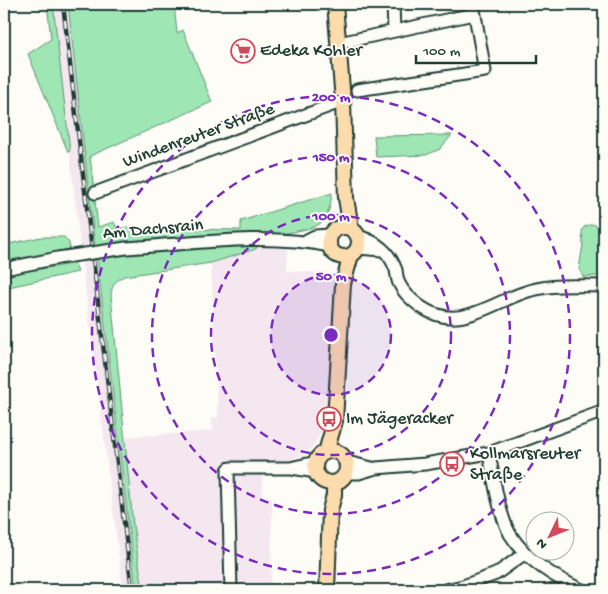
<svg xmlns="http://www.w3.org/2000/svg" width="608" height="594" font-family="'Gochi Hand',sans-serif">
	<rect width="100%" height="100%" fill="#fdfcf7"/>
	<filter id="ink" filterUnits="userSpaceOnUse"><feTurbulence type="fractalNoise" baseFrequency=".02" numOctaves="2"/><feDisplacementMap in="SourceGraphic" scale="10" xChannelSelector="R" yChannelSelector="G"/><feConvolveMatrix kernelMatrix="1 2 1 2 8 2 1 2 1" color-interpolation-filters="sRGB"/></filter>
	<g filter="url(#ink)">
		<path fill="#f4e7f0" d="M53,4h15l68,586h-13l-40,-320z
			M258,244h30l-1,27 45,2 2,6 -7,130 -3,18 -11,20 -13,9 -17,6h-22l2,6 -1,30h10l-1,92h-128l-10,-65 -8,-88 88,-6 -1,-13 6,-1 -7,-154 45,-14z"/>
		<path fill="#9ee6b4" stroke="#5e9274" d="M47,4h6l17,147 -2,1 -40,-98 23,-15z
			M68,4h106l3,29 6,-3 29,72 -122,54 8,71 16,-5 3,6 124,2v-9l91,-28c-4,35 -13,33 -44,40l-193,15z
			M452,135l-12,14 -14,6 -50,2 -2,-21z
			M592,224l6,2 3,8 1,39 -5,3 -14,1 -4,-8 4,-25 -1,-13 2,-4z
			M41,237h23l5,6 1,6 -66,12v-16z
			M258,244l-2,5 -45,14 -87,13c-9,5 -12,9 -13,19l22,230 10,65h-7l-39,-332 106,-11z
			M72,264l3,1 3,7 -74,16v-13z"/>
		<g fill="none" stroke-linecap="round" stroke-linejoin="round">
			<g stroke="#1f3d34" stroke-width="15">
				<path id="minor" d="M393,4l1,27
					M339,43l135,-29
					M357,90l128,-19 -12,-67
					M95,193l248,-92
					M358,236c19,6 31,15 38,34 1,5 1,11 4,15 4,9 13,16 21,22 40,27 72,-7 111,-17 23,-6 48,-4 72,-4
					M307,240l8,-4 15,-1
					M126,248c65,-4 139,-16 203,-2
					M358,248l24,2
					M4,269l54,-11
					M489,453c4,22 10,62 21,81 17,27 44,43 72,56
					M347,462l25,6
					M292,468l24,4
					M346,473h13l17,-5 49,-4 64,-11 115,-42
					M231,590l-3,-120 2,-2h60l26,-6
					M445,590l18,-4 33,-12 28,-20"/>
			</g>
			<g stroke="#1f3d34" stroke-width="18">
				<path id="major" d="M335,4l8,97 3,97 5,30
					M329 242a15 15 0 1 1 30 0a15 15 0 1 1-30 0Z
					M315 467a16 16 0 1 1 32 0a16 16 0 1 1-32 0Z
					M326,452l9,-31 8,-137 8,-29
					M327,590l3,-80 4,-15v-12"/>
			</g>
			<use href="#minor" stroke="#fdfcf7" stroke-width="11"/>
			<use href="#major" stroke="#fcdcac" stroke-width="14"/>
			<g stroke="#1f3d34" stroke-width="4.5">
				<path id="rail" d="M63,4l69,586"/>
			</g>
			<use href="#rail" stroke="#fdfcf7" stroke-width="2.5" stroke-dasharray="8" stroke-linecap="butt"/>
			<g stroke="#1f3d34" stroke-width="15" stroke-linecap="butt">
				<path id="minor-bridge" d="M58,258l68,-10"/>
			</g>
			<use href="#minor-bridge" stroke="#fdfcf7" stroke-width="11"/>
		</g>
	</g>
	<circle cx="331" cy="335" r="60" fill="#7b2cbf" fill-opacity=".12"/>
	<g fill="none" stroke="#7b2cbf" stroke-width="2.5" stroke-dasharray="9 6">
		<circle cx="331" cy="335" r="60"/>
		<circle cx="331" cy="335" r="120"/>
		<circle cx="331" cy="335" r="179"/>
		<circle cx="331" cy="335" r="239"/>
	</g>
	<defs>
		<g id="supermarket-ring" transform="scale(1.25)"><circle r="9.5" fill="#fdfcf7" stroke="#d1495b" stroke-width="1.5"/><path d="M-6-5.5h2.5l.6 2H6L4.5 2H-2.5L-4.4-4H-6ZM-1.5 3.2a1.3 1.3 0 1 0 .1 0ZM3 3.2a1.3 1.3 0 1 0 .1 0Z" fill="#d1495b"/></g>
		<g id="bus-ring" transform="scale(1.25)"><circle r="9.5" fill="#fdfcf7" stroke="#d1495b" stroke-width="1.5"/><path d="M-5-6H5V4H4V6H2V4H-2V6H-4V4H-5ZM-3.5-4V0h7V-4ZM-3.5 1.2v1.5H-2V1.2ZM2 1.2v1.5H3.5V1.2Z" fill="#d1495b"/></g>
	</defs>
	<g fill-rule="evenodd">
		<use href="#supermarket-ring" x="243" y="51"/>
		<use href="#bus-ring" x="329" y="419"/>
		<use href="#bus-ring" x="452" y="464"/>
	</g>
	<g text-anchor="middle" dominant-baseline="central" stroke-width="4" stroke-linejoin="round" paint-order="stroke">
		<g font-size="18" fill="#1f3d34" stroke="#fdfcf7" text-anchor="start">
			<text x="260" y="51">Edeka Kohler</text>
			<text x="346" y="419">Im Jägeracker</text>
			<text x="470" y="454">Kollmarsreuter<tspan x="470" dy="21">Straße</tspan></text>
		</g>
		<g font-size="18" fill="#1f3d34" stroke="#fdfcf7">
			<text transform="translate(199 136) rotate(-20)">Windenreuter Straße</text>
			<text transform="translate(153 230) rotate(-5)">Am Dachsrain</text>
		</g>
	</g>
	<circle cx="331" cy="335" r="8" fill="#7b2cbf" stroke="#fdfcf7" stroke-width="2.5"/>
	<g font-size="15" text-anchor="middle" font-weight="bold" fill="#7b2cbf" stroke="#fdfcf7" stroke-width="4" stroke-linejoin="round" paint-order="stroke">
		<text x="331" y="101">200 m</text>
		<text x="331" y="161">150 m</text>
		<text x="331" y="220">100 m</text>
		<text x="331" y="280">50 m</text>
	</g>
	<rect width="608" height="594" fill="none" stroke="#fdfcf7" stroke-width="20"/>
	<rect x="10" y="10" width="588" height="574" fill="none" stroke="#1f3d34" stroke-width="2" filter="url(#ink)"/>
	<g transform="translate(550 536) rotate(227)"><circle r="24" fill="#fdfcf7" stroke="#a4b0a9"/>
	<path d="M0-4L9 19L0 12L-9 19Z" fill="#d1495b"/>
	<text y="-8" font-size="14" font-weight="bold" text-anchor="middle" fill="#1f3d34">N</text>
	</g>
	<path d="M416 55v8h120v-8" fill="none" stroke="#1f3d34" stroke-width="2.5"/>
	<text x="423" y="55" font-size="15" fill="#1f3d34" stroke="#fdfcf7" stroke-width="4" paint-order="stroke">100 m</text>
</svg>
